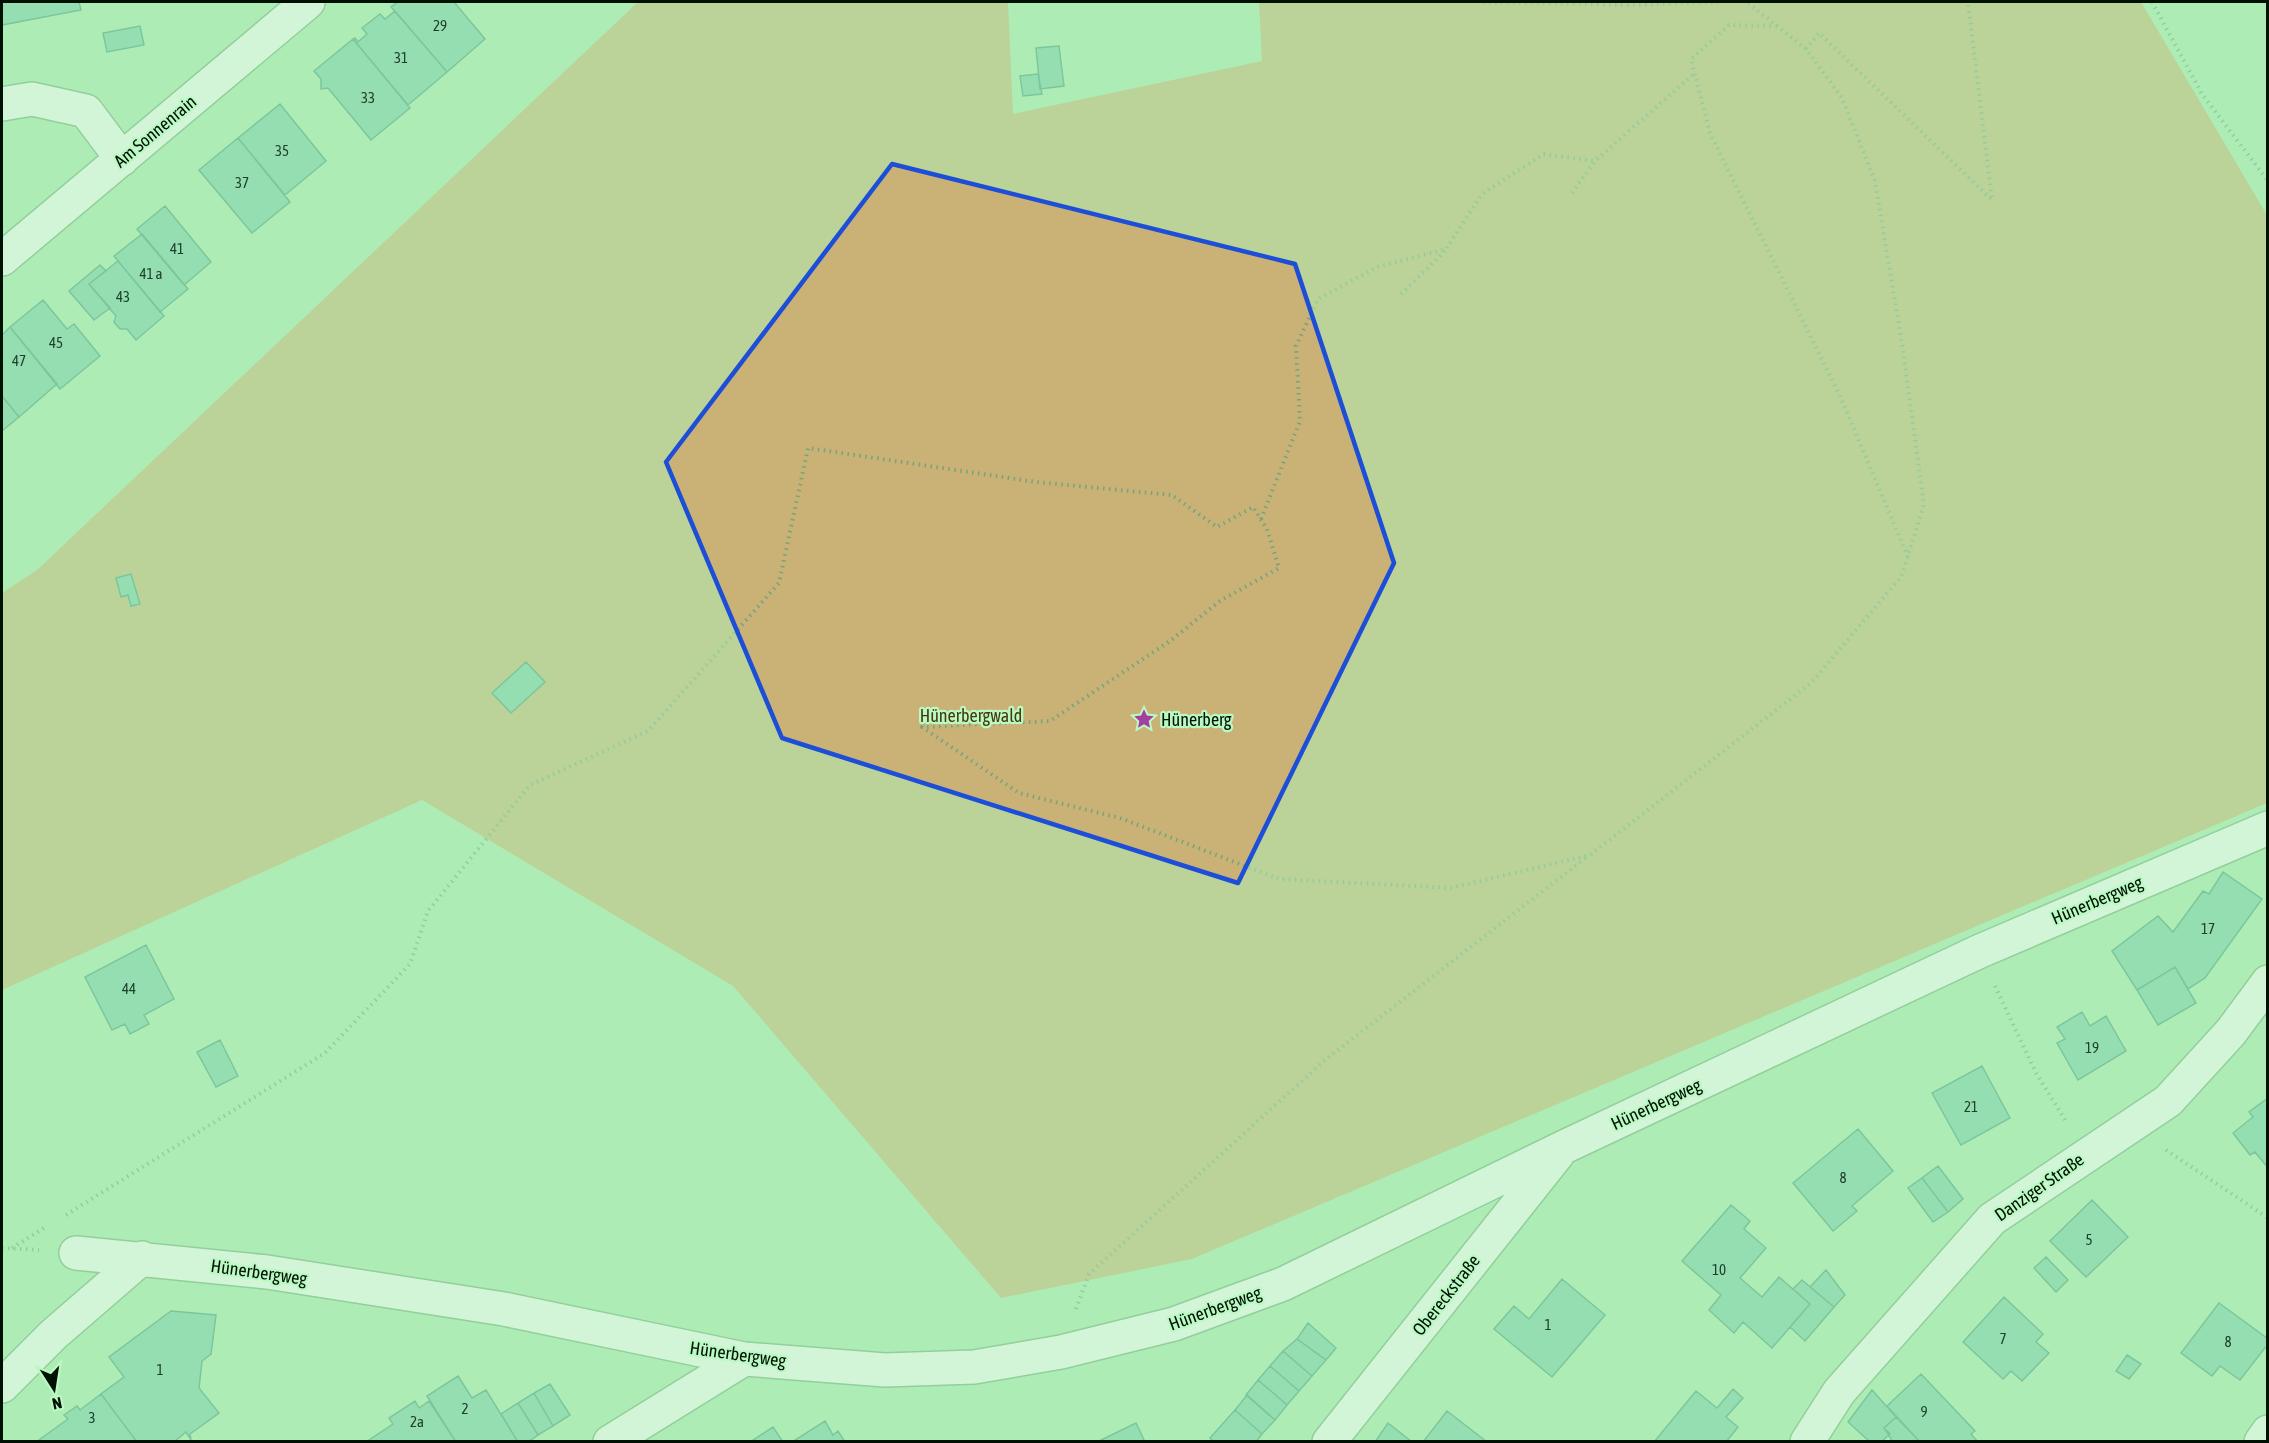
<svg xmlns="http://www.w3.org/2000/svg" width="2269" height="1443" font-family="'Asap Condensed',sans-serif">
	<rect width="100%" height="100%" fill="#aeecb7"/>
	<path fill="#cab276" d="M638,2h370l5,112 249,-53 -3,-59h882l126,213v588l-1075,456 -191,39 -268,-312 -311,-186 -420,190v-397l35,-23z"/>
	<path fill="#77cdae" stroke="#3f977a" stroke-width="1.5" d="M2,2h77l2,8 -79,15z
		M398,2h56l31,37 -38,33 -56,-65z
		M395,11l52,61 -39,33 -55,-66 2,-1 3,4 9,-8 -5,-6 18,-14 5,5z
		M140,26l4,19 -37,7 -4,-19z
		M353,39l57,69 -39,32 -43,-52 -7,1v-10l-7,-8z
		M1059,46l5,40 -24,3 -4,-41z
		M1038,74l4,20 -19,2 -3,-20z
		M280,104l46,57 -41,34 -47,-57z
		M238,138l52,64 -38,31 -53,-63z
		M165,206l46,56 -27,23 -47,-56z
		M142,234l46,55 -28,23 -46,-56z
		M118,261l46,55 -28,24 -9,-11h-7l-6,-7 2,-6 -27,-32z
		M100,265l6,6 -17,13 21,24 -16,12 -25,-29z
		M43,300l24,29 7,-5 26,32 -40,33 -50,-62z
		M10,327l47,57 -38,33 -17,-21v-61z
		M2,396l17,21 -17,14z
		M131,574l9,30 -9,2 -3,-11 -7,2 -5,-19z
		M526,662l19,20 -34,31 -19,-20z
		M2223,872l39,27 -57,79 -17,11 -13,-22 -38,23 -25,-39 46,-35 15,16 30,-41 6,3z
		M146,945l28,54 -30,16 5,9 -19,10 -5,-10 -13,6 -27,-53z
		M2175,967l21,36 -38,22 -21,-35z
		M2082,1012l8,14 16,-10 20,35 -48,29 -21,-37 8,-4 -8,-12z
		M220,1040l18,36 -22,11 -19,-35z
		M1982,1066l28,52 -49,27 -29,-52z
		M2268,1098v70l-13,-16 -5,3 -17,-22 20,-16 -4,-5z
		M1858,1129l35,42 -41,35 5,5 -24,20 -40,-48z
		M1938,1166l25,33 -15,13 -26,-34z
		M1922,1178l26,34 -15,10 -25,-34z
		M2092,1200l36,37 -42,40 -36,-36z
		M1731,1205l19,16 -6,8 22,19 -26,30 22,19 17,-20 31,27 -38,44 -29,-26 -9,11 -25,-23 12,-15 -39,-34z
		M2046,1257l22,23 -12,12 -22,-24z
		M1826,1270l19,25 -11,12 -24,-20z
		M1562,1279l43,36 -53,62 -58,-48 20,-23 15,13z
		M1802,1280l32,27 -29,34 -15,-14 20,-23 -17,-15z
		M2004,1297l39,37 -7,8 13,11 -27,28 -11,-10 -8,8 -40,-37z
		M2219,1303l49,36v5l-28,36 -20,-14 -8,10 -31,-23z
		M171,1311l45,4 -5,39 -9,7 -3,27 20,25 -29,21 1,6 -5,-8 -12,10h-37l-36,-48 23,-17 -15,-20z
		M1308,1323l28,25 -10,12 -29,-21z
		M1297,1339l29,21 -14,16 -29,-25z
		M1283,1351l29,25 -13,15 -29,-25z
		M2127,1355l14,9 -12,15 -13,-8z
		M1270,1366l29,25 -12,14 -29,-25z
		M1921,1374l54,57 -4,3 7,8h-58l-33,-36z
		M458,1376l14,22 14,-8 32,52h-62l-29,-46z
		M1258,1380l29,25 -12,15 -29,-25z
		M550,1384l20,31 -17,11 -19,-33z
		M1733,1389l10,9 -17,19 12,10 -12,15h-72l42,-51 21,17z
		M1872,1390l24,27 -12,11 6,6 -9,8h-11l-22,-20z
		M534,1393l19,33 -15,9 -20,-32z
		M101,1394l36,48h-97l-1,-2 29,-21 -4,-4 13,-9 3,4z
		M1247,1395l28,25 -13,14 -27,-24z
		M415,1401l4,7 10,-7 27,41h-90l27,-18 -4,-6z
		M518,1403l20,32 -10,7h-10l-17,-28z
		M1235,1410l27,24 -6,8h-42l-4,-4z
		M1447,1411l40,31h-64z
		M1896,1417l24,25h-27l-9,-14z
		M825,1421l8,14 5,-4 7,11h-53z
		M1136,1423l9,19h-48z
		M1388,1423l24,19h-37z
		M773,1427l10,15h-33z"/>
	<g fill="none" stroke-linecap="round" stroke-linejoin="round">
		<g stroke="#6fab79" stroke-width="36">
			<path id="street" d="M2,104l30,-5 54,12 36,48
				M2,259l306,-257
				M76,1253l191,19 237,37 240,50 141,11 89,-3 87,-15 113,-28 109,-40 279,-136 416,-196 290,-124
				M2,1386l51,-51 89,-77
				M610,1442l134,-83
				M1329,1442l228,-287
				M1807,1442l32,-50 153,-173 176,-118 63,-69 37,-50
				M2261,1442l7,-10"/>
		</g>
		<path stroke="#75a47c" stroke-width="4" stroke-dasharray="1.5 4.5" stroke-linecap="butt" d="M1483,2l147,3 88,-3
			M2152,2l50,92 66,87
			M1777,26l-48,-1 -38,34 19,74 130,263 68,161
			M1806,49l13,-16 173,167 -24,-198
			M1572,193l23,-32 100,-88
			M1401,294l45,-44
			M1261,519l39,-98 -4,-75 22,-47 59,-32 69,-18 36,-55 62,-40 51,7
			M1995,986l41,87 31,50
			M2166,1150l102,68
			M66,1215l259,-162 85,-89 18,-53 102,-126 118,-54 131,-148 29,-135 228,34 136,13 45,32 36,-20 14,22 12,39 -59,33 -50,40 -120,80 -128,6 97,66 101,25 159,61 172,9 139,-33 221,-172 90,-106 23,-72 -22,-161 -27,-163 -33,-83 -36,-49 -59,-47
			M2,1248l37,2
			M12,1248l35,-22
			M1076,1309l13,-35 236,-214 263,-204"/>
		<use href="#street" stroke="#fff" stroke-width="33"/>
	</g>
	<path d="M0 0H2269V1443H0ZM892,164l403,100 99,299 -156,320 -456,-145 -116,-276z" fill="#aeecb7" fill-opacity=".55" fill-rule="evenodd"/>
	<path fill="none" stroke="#1d4ed8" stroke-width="4.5" stroke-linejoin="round" d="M892,164l403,100 99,299 -156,320 -456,-145 -116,-276z"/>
	<defs>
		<g id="sight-bare" transform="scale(1.62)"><path d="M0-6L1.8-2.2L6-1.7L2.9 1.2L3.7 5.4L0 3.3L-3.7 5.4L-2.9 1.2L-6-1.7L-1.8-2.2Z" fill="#a43ea1" stroke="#bbf9c4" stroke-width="2.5" paint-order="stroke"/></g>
	</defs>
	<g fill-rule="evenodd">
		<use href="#sight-bare" x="1144" y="719"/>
	</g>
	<g text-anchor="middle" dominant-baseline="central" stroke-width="4.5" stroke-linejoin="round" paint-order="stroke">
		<g font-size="15" fill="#1e402d">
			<text x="440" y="25">29</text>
			<text x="401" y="57">31</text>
			<text x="368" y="97">33</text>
			<text x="282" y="150">35</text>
			<text x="242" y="182">37</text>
			<text x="177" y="248">41</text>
			<text x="151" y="273">41 a</text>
			<text x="123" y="296">43</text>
			<text x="56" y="342">45</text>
			<text x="19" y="360">47</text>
			<text x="2208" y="928">17</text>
			<text x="129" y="988">44</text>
			<text x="2092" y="1047">19</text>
			<text x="1971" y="1106">21</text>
			<text x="1843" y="1177">8</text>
			<text x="2089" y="1239">5</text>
			<text x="1719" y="1269">10</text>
			<text x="1548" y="1324">1</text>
			<text x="2003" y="1338">7</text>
			<text x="2228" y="1341">8</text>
			<text x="160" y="1369">1</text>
			<text x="465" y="1408">2</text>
			<text x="1924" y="1411">9</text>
			<text x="92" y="1417">3</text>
			<text x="417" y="1421">2a</text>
		</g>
		<g font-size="18" fill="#001102" stroke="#bbf9c4">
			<text transform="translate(155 131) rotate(-40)">Am Sonnenrain</text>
			<text transform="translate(2097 900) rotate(-23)">Hünerbergweg</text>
			<text transform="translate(1656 1104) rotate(-25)">Hünerbergweg</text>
			<text transform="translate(2039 1187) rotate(-35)">Danziger Straße</text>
			<text transform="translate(259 1272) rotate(8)">Hünerbergweg</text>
			<text transform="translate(1446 1295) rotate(-52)">Obereckstraße</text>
			<text transform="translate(1215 1308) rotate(-20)">Hünerbergweg</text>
			<text transform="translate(738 1354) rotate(8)">Hünerbergweg</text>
		</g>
		<g font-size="18" fill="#463708" stroke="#bbf9c4">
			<text x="971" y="715">Hünerbergwald</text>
		</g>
		<g font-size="18" fill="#001102" stroke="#bbf9c4" text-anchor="start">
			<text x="1161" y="719">Hünerberg</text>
		</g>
	</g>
	<rect width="2269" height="1443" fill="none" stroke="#001102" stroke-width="6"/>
	<g transform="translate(54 1389) rotate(168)" stroke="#bbf9c4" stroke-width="4.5" paint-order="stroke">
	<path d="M0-4.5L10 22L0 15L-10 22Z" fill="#001102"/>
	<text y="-9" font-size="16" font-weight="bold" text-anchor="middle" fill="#001102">N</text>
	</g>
</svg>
